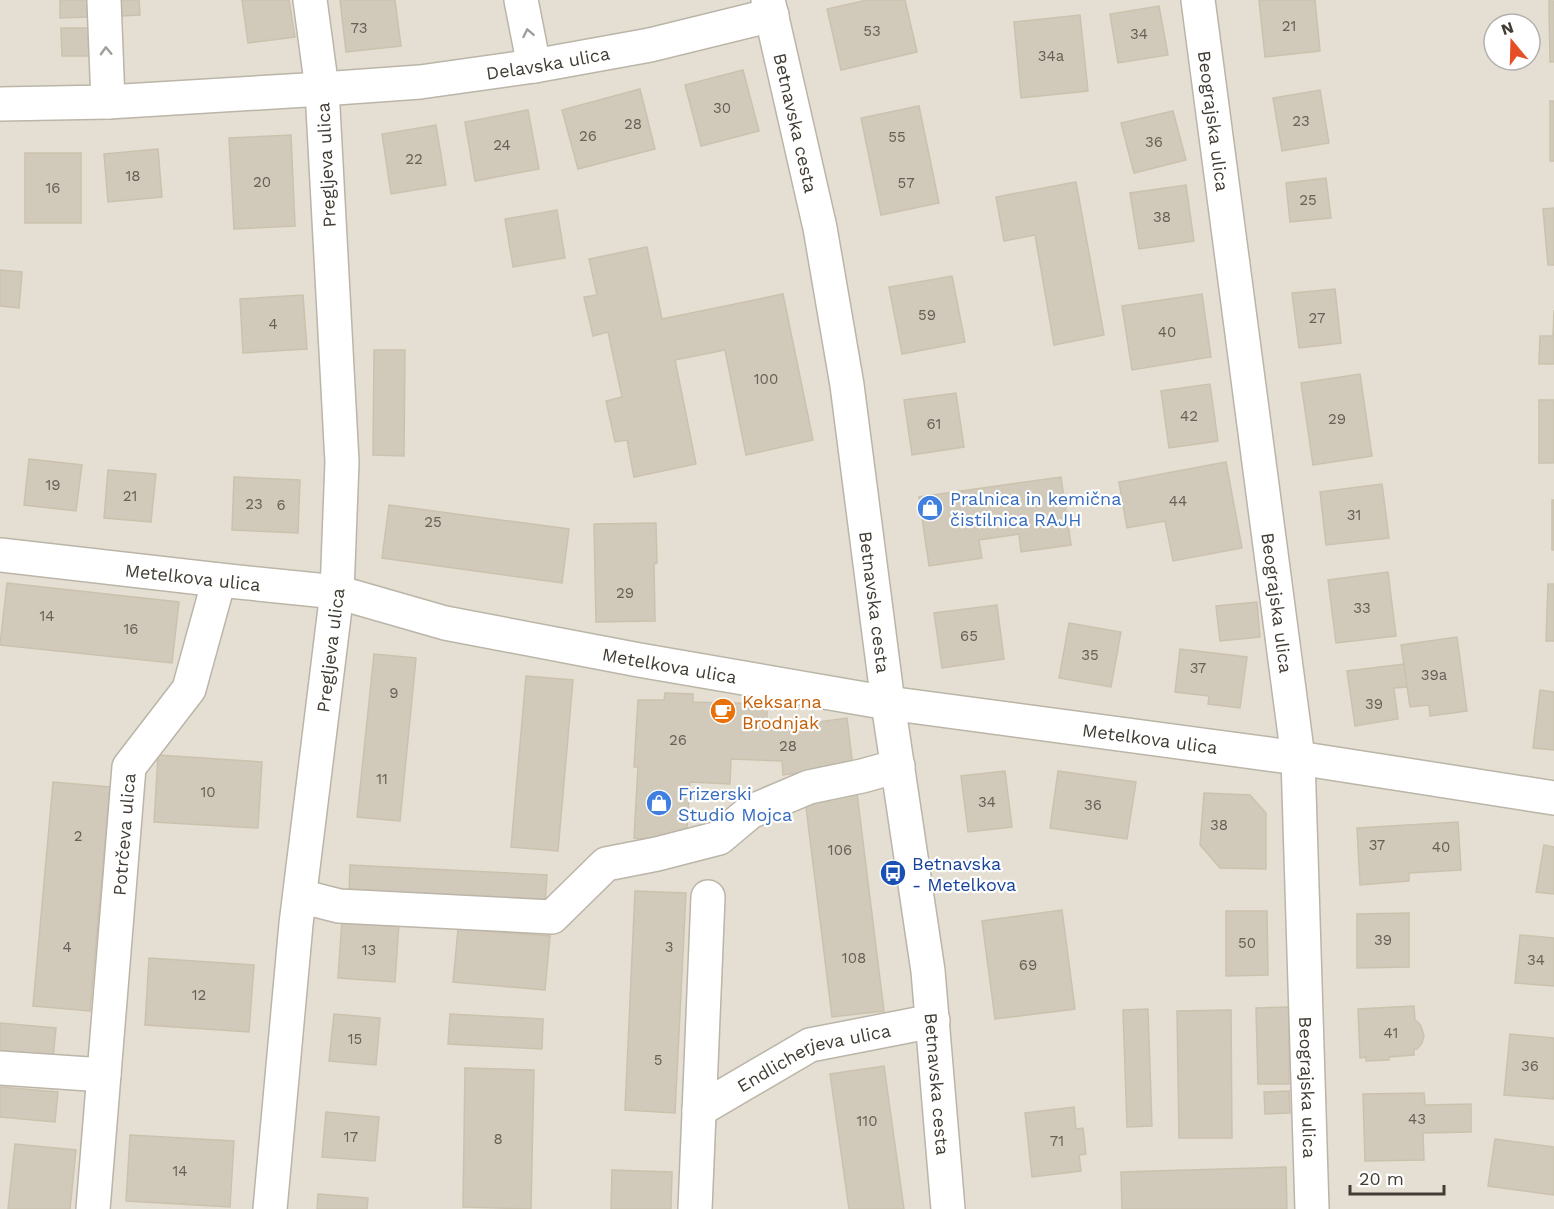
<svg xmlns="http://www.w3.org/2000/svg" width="1554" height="1209" font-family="'Work Sans',sans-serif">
	<rect width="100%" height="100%" fill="#f0ede4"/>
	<path fill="#e4dfd2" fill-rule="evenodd" d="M0,0h1554v1209h-1554zM1494,24h36v36h-36z"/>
	<path fill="#d1c9ba" stroke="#cbc2ae" stroke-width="1.5" d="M60,0h29l1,17 -30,1z
		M118,0h21l1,15 -21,1z
		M242,0h47l6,37 -47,6z
		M340,0h55l6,46 -55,6z
		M867,0h38l12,52 -76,18 -14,-61z
		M1259,0h56l5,51 -55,6z
		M1549,1h5v61h-4z
		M1159,6l9,49 -50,8 -8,-49z
		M1080,15l8,76 -67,7 -7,-76z
		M61,28h29v28h-28z
		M743,70l16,61 -58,15 -16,-61z
		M640,89l15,60 -77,20 -16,-59z
		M1320,90l9,53 -47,8 -9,-53z
		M1550,101h4v60h-4z
		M919,106l20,97 -58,12 -20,-97z
		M528,110l11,59 -64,12 -10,-59z
		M1173,111l13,49 -52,13 -13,-50z
		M436,125l10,60 -55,9 -9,-60z
		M291,135l4,91 -61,3 -5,-91z
		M158,149l4,48 -54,5 -4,-48z
		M25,153h56v70h-56z
		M1326,178l5,40 -41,4 -4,-39z
		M1076,182l28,153 -50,10 -19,-110 -31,6 -8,-44z
		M1186,185l8,56 -55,8 -9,-56z
		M1554,208v57h-6l-5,-56z
		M557,210l8,48 -52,9 -8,-48z
		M647,247l15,72 121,-25 30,146 -67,15 -21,-105 -50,10 21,104 -62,13 -7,-37 -12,2 -9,-41 16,-4 -14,-65 -15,4 -9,-39 13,-2 -8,-36z
		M0,270l22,2 -3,36 -19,-2z
		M952,276l13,66 -63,12 -13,-67z
		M1335,289l6,54 -42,5 -7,-55z
		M1202,294l9,63 -79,13 -10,-64z
		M303,295l4,54 -64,4 -3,-54z
		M1554,310v54h-15l1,-28h13z
		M374,350h31l-1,106 -31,-1z
		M1360,374l12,82 -59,9 -12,-82z
		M1210,384l8,57 -49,7 -8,-57z
		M956,393l8,54 -52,8 -8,-55z
		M1539,400h15v63h-15z
		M29,459l53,6 -6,46 -52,-6z
		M1226,462l16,86 -69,13 -8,-40 -38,7 -8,-46z
		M108,470l48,4 -5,48 -47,-4z
		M234,477l66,3 -2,53 -66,-3z
		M1061,477l10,68 -50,7 -2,-18 -40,6 3,18 -53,8 -10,-69z
		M1382,484l7,54 -63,7 -6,-53z
		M1552,500h2v50h-2z
		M389,505l180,24 -7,54 -180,-25z
		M656,523l1,40 -3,1 1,57 -59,1 -2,-98z
		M1388,572l8,64 -60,7 -8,-63z
		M7,583l172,19 -7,61 -172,-18z
		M1548,584h6v57h-8z
		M1257,602l3,35 -40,4 -4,-35z
		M997,605l7,54 -62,9 -8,-55z
		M1069,623l52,9 -10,55 -52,-9z
		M1457,637l10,74 -37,5 -1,-11 -19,2 -9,-62z
		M1180,649l67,8 -7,51 -32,-4 1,-8 -34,-4z
		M374,654l42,4 -16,163 -43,-4z
		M1404,664l3,23 -13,1 4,31 -43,7 -8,-55z
		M526,676l47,4 -15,171 -47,-4z
		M1540,690l14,2v58l-21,-2z
		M665,693l28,1v8l74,2v25l80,-11 6,49 -70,8 -1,-14 -51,-2 -1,25 -40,-2 -4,62 -52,-6 4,-71h-4l4,-67h26z
		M158,755l104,7 -4,66 -104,-6z
		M1005,771l7,56 -44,5 -7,-56z
		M1058,771l78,11 -9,57 -77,-11z
		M53,782l57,5 -20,224 -57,-5z
		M857,793l27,218 -52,6 -27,-218z
		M1204,793l46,2 16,18v56l-46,-1 -20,-23z
		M1458,822l3,48 -52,3v8l-49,4 -3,-57z
		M1544,845l10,2v47l-18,-2z
		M350,865l197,10 -2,28 -196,-9z
		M635,891l51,2 -11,220 -50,-3z
		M1062,910l13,99 -80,10 -13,-98z
		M1226,911h41l1,64 -42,1z
		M1409,913v54l-52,1v-54z
		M342,919l57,4 -4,59 -57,-4z
		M458,929l92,7 -5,54 -92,-8z
		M1520,935l34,3v48l-39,-3z
		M149,958l105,7 -5,67 -104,-7z
		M1414,1006l1,15h2l4,5 3,10 -2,7 -5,6h-3v6l-25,2v3l-23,1v-4l-6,1 -2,-49z
		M1289,1007v77h-31l-2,-76z
		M1148,1009l4,117 -25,1 -4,-117z
		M1231,1010l1,128h-53l-2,-127z
		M334,1014l46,4 -4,47 -47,-4z
		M450,1014l93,5 -1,30 -94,-5z
		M0,1023l56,5 -3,30 -53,-5z
		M1510,1034l44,4v61l-50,-4z
		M884,1066l20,143h-55l-19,-135z
		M465,1068l69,2 -3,139 -68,-2z
		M0,1087l58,5 -3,30 -55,-5z
		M1289,1091l1,22 -25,1 -1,-22z
		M1424,1093l1,12 46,-1v28l-48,1 1,27 -59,1 -2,-67z
		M1074,1107l2,22 7,-1 3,26 -7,1 2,16 -49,6 -7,-64z
		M326,1112l53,5 -4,44 -53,-4z
		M130,1135l104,6 -4,66 -104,-6z
		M1495,1139l59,8v48l-66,-9z
		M15,1144l61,6 -6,59h-62z
		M1286,1167l1,42h-165l-1,-37z
		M612,1170l60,2 -1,37h-60z
		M318,1194l50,4 -1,11h-50z"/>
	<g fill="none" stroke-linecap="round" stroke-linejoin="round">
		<g stroke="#bbb5a8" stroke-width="36">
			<g id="minor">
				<path d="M104,0l4,102"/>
				<path d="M521,0l13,66"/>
				<path id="s1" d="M768,0l52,228 27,157 41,318 40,268 20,238"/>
				<path id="s2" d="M1198,0l100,758 14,451"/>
				<path id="s3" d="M0,104l108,-2 214,-13 98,-7 114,-16 116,-21 122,-30"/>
				<path id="s4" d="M0,555l219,25 118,12 108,31 194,37 249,43 410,55 256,40"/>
				<path d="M300,896l39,10 213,11 54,-53 51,-10 62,-16 31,-26 59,-25 53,-11 36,-10"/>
				<path d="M0,1068l104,7"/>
				<path id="s5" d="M699,1110l111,-65 123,-24"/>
				<path id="s6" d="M93,1209l36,-442 60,-78 30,-109"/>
				<path id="s7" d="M270,1209l26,-285 41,-332 5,-130 -20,-373 -12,-89"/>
				<path d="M695,1209l13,-312"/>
			</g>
		</g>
		<use href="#minor" stroke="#fff" stroke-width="33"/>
	</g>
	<defs><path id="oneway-chevron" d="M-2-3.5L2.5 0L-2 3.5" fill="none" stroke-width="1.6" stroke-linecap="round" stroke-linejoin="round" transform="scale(1.5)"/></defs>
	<g stroke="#a09e9a">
		<use href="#oneway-chevron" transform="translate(528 33) rotate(-101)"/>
		<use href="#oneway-chevron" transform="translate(106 51) rotate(-92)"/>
	</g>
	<defs>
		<g id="shop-disc" transform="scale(1.35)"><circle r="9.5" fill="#3f7fe0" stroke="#fff"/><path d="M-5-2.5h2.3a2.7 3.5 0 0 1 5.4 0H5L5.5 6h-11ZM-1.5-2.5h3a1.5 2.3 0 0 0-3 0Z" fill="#fff"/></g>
		<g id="cafe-disc" transform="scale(1.35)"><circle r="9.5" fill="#e8710a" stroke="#fff"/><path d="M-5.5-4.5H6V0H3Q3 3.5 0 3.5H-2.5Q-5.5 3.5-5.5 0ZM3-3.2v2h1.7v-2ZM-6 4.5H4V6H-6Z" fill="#fff"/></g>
		<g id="bus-disc" transform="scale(1.35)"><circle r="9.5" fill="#1a4fb4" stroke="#fff"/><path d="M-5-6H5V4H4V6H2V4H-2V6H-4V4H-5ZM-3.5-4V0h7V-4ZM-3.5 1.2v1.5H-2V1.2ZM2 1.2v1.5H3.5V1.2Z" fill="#fff"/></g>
	</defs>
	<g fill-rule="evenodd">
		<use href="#shop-disc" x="930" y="508"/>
		<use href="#cafe-disc" x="723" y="711"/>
		<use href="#shop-disc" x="659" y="803"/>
		<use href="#bus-disc" x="893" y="873"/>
	</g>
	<g text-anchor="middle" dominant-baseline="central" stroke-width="4.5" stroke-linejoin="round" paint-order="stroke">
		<g font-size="15" fill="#666056">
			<text x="1289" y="26">21</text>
			<text x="359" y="28">73</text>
			<text x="872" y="31">53</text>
			<text x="1139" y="34">34</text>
			<text x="1051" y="56">34a</text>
			<text x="722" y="108">30</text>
			<text x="1301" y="121">23</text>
			<text x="633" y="124">28</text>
			<text x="588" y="136">26</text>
			<text x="897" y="137">55</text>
			<text x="1154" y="142">36</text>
			<text x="502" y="145">24</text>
			<text x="414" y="159">22</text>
			<text x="133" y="176">18</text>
			<text x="262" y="182">20</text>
			<text x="906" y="183">57</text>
			<text x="53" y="188">16</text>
			<text x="1308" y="200">25</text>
			<text x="1162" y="217">38</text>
			<text x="927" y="315">59</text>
			<text x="1317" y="318">27</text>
			<text x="273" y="324">4</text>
			<text x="1167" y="332">40</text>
			<text x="766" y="379">100</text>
			<text x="1189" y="416">42</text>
			<text x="1337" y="419">29</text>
			<text x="934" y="424">61</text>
			<text x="53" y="485">19</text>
			<text x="130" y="496">21</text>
			<text x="1178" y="501">44</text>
			<text x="254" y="504">23</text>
			<text x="281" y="505">6</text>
			<text x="1354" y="515">31</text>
			<text x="433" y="522">25</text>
			<text x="625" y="593">29</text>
			<text x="1362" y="608">33</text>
			<text x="47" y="616">14</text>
			<text x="131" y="629">16</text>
			<text x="969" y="636">65</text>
			<text x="1090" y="655">35</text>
			<text x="1198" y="668">37</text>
			<text x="1434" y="675">39a</text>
			<text x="394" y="693">9</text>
			<text x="1374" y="704">39</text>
			<text x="678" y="740">26</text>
			<text x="788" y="746">28</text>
			<text x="382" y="779">11</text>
			<text x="208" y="792">10</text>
			<text x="987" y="802">34</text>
			<text x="1093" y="805">36</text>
			<text x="1219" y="825">38</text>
			<text x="78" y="836">2</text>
			<text x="1377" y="845">37</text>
			<text x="1441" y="847">40</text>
			<text x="840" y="850">106</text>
			<text x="1383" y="940">39</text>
			<text x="1247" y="943">50</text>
			<text x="67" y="947">4</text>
			<text x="669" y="947">3</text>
			<text x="369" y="950">13</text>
			<text x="854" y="958">108</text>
			<text x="1536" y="960">34</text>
			<text x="1028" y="965">69</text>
			<text x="199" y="995">12</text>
			<text x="1391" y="1033">41</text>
			<text x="355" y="1039">15</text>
			<text x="658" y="1060">5</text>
			<text x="1530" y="1066">36</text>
			<text x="1417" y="1119">43</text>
			<text x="867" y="1121">110</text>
			<text x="351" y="1137">17</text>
			<text x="498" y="1139">8</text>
			<text x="1057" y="1141">71</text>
			<text x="180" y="1171">14</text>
		</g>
		<g font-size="18" fill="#423d34" stroke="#fff">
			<text stroke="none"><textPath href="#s3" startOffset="550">Delavska ulica</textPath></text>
			<text stroke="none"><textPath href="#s2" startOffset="122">Beograjska ulica</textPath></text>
			<text stroke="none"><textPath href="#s1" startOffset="126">Betnavska cesta</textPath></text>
			<text transform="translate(326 165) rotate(-93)">Pregljeva ulica</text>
			<text stroke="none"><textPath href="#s4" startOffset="194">Metelkova ulica</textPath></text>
			<text stroke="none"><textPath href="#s1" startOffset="612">Betnavska cesta</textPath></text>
			<text stroke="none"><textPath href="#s2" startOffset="608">Beograjska ulica</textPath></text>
			<text stroke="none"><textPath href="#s7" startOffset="562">Pregljeva ulica</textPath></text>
			<text stroke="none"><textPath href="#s4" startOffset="680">Metelkova ulica</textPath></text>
			<text stroke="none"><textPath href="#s4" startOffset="1166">Metelkova ulica</textPath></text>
			<text stroke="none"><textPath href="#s6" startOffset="376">Potrčeva ulica</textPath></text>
			<text stroke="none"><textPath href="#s5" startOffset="128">Endlicherjeva ulica</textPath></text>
			<text stroke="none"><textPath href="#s1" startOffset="1098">Betnavska cesta</textPath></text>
			<text stroke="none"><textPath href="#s2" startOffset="1094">Beograjska ulica</textPath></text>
		</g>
		<g font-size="18" fill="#366cbe" stroke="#fff" text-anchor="start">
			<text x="950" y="498">Pralnica in kemična<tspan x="950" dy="21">čistilnica RAJH</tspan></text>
			<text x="678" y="793">Frizerski<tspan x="678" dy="21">Studio Mojca</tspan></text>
		</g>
		<g font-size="18" fill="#c56008" stroke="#fff" text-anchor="start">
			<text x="742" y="701">Keksarna<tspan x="742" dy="21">Brodnjak</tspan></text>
		</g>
		<g font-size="18" fill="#164399" stroke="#fff" text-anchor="start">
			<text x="912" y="863">Betnavska<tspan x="912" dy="21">- Metelkova</tspan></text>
		</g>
	</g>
	<g transform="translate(1512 42) rotate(341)"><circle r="28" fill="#ffffff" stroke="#b3b1ae" stroke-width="1.5"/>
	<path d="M0-4.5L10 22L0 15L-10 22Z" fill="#e64f25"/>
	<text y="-9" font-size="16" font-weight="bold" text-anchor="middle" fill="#423d34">N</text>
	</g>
	<path d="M1350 1185v9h94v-9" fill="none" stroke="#423d34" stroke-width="3"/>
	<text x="1359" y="1185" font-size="18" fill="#423d34" stroke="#ffffff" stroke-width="4.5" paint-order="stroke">20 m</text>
</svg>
